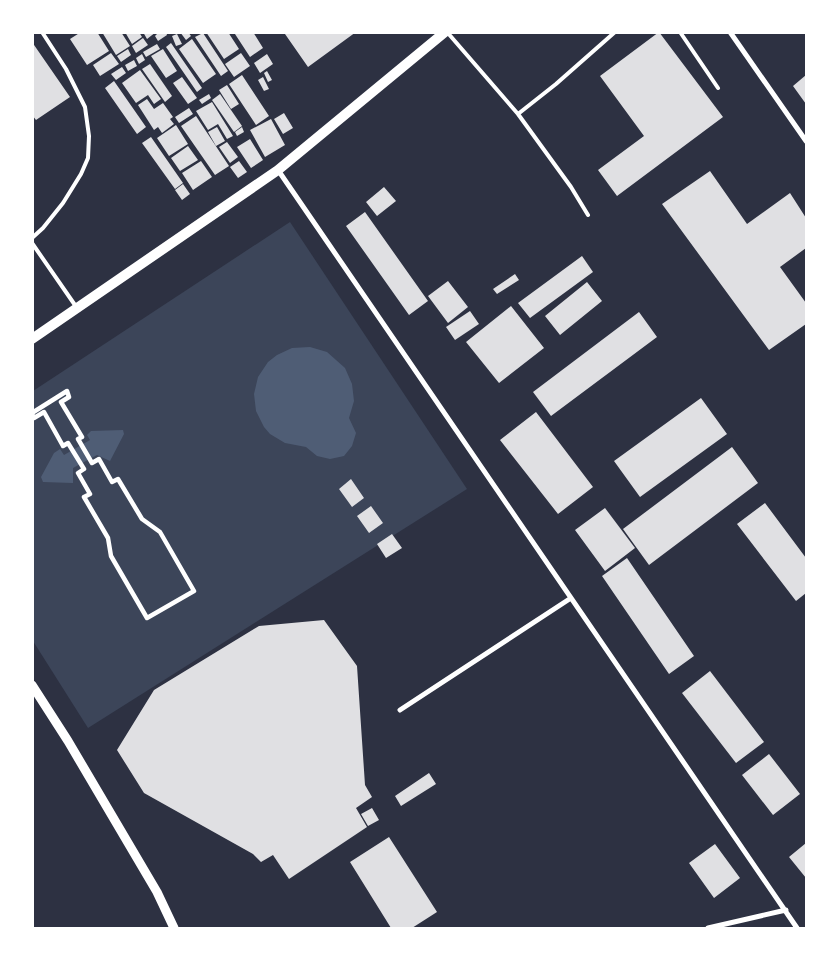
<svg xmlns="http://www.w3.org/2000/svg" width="839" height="961" font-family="'Noto Sans',sans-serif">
	<rect width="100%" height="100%" fill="#2d3142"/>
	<path fill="#3c4559" d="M290,222l177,267 -379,239 -55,-87v-250z"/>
	<path fill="#4f5d75" d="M310,347l17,5 18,16 7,16 2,17 -5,17 7,15 -4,13 -8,10 -14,3 -13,-3 -11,-9 -21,-4 -15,-9 -6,-7 -8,-16 -2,-17 4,-17 10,-15 9,-7 15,-7z
		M123,430l1,4 -14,27 -13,-6 -24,13v15l-30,-1 -2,-5 13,-24 6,-4 4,6 26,-15 -3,-5 4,-4z"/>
	<path fill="#e0e0e3" d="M81,32h16l12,19 -22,14 -17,-26z
		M102,32h19l9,14 -14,9z
		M125,32h14l3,5 -10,7z
		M143,32h13l-9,7z
		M159,32h7l1,3 -9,6 -3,-5z
		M180,32h8l3,4 -5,4z
		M206,32h22l11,17 -15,10z
		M238,32h15l10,16 -13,9 -15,-23z
		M287,32h69l-48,35 -23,-33z
		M659,32l64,85 -106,79 -19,-26 46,-34 -44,-60z
		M203,33l25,38 -7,5 -26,-39z
		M177,34l5,10 -6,2 -4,-10z
		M143,38l5,7 -12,8 -4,-7z
		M192,39l24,35 -13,9 -24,-34z
		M32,42l38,55 -34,23 -4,-5z
		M171,43l31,45 -5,4 -31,-45z
		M157,44l3,5 -14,8 -3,-5z
		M128,49l3,6 -10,7 -4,-6z
		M163,49l14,22 -11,7 -15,-22z
		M111,53l8,11 -19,12 -7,-11z
		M241,53l9,13 -16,11 -9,-13z
		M142,54l3,6 -6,4 -3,-6z
		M267,54l6,10 -13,9 -6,-10z
		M134,60l3,6 -9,5 -3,-6z
		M150,64l22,32 -7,6 -23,-33z
		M122,67l4,6 -10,7 -5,-6z
		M140,70l21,29 -7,5 -6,-9 -12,8 -14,-20z
		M267,71l5,9 -4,2 -4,-9z
		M242,75l27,41 -13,9 -27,-41z
		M806,75v29l-13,-18z
		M182,77l15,21 -9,6 -15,-21z
		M263,77l6,12 -5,2 -6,-11z
		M114,81l32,46 -9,7 -32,-46z
		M227,85l12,19 -8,5 -12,-19z
		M209,94l2,4 -9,6 -3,-4z
		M220,94l22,32 -8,6 -22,-32z
		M147,99l7,10 9,-6 10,14 -3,2 4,5 -12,9 -4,-6 -4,3 -16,-25z
		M212,102l21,34 -6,3 -9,-15 -10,6 -12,-19z
		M189,108l4,6 -14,9 -4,-6z
		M284,113l9,15 -10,6 -9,-15z
		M196,116l33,50 -14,9 -34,-49z
		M271,119l14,26 -20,12 -15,-27z
		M176,125l12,19 -19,12 -12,-18z
		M217,127l8,14 -9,5 -8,-14z
		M242,127l2,5 -7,4 -2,-4z
		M151,137l32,46 -8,6 -33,-46z
		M250,139l13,21 -12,8 -14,-21z
		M227,142l11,15 -8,6 -11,-16z
		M188,146l10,14 -18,11 -9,-13z
		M201,161l11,16 -19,13 -11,-17z
		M239,161l8,11 -9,6 -8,-11z
		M710,171l37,53 43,-31 16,25v30l-26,19 26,36v21l-37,26 -107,-146z
		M183,184l7,10 -8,6 -7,-10z
		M384,187l12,14 -19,15 -11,-14z
		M365,212l63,89 -19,14 -63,-89z
		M582,256l11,16 -63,46 -12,-15z
		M515,274l4,6 -22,14 -4,-5z
		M448,281l20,26 -20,16 -20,-27z
		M587,282l15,19 -42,34 -15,-19z
		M511,306l33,42 -45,35 -33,-41z
		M470,311l9,13 -24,16 -9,-13z
		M639,312l18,25 -106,79 -18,-24z
		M701,398l26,36 -87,63 -26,-36z
		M536,412l57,75 -35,27 -58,-74z
		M732,447l26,36 -109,82 -26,-36z
		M351,479l13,19 -12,9 -13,-18z
		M765,503l41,55v35l-10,8 -59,-77z
		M371,506l12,17 -14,10 -12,-17z
		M605,508l30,40 -30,23 -30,-41z
		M392,534l10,14 -16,10 -9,-14z
		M627,558l67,98 -25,18 -67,-98z
		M324,620l33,46 8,119 7,12 -16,11 11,19 -78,52 -16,-24 -12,7 -8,-8 -109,-61 -27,-43 37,-60 105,-64z
		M710,671l54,71 -28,21 -54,-70z
		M769,754l31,40 -27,21 -31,-40z
		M429,773l7,11 -35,22 -6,-10z
		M372,808l7,12 -11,6 -7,-12z
		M389,837l48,75 -25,16h-21l-41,-66z
		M806,843v35l-17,-21z
		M715,844l25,34 -26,20 -25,-35z"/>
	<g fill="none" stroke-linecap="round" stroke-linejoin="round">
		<path stroke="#fff" stroke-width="4" d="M447,32l71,82 38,-30 59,-52
			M680,32l38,56
			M518,114l53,73 17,28
			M32,238l11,-10 20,-25 18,-29 7,-16 1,-22 -4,-29 -19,-38 -24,-37
			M32,243l45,65"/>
		<path stroke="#fff" stroke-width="4.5" d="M32,413l35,-22 2,6 -8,5 21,35 -4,2 14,24 7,-4 13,23 6,-3 24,40 18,13 34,59 -47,27 -36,-62 -3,-18 -24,-41 6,-3 -12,-21 6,-4 -16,-26 -5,3 -19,-34 -10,6 -2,-4"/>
		<path stroke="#fff" stroke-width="5" d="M730,32l76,109
			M278,170l519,758
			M400,710l171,-112
			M708,928l78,-18"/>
		<path stroke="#fff" stroke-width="9" d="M32,685l36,56 89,151 17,36"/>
		<path stroke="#fff" stroke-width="10" d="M32,339l246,-169 167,-138"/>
	</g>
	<rect width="839" height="961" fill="none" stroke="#ffffff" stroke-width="68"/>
</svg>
